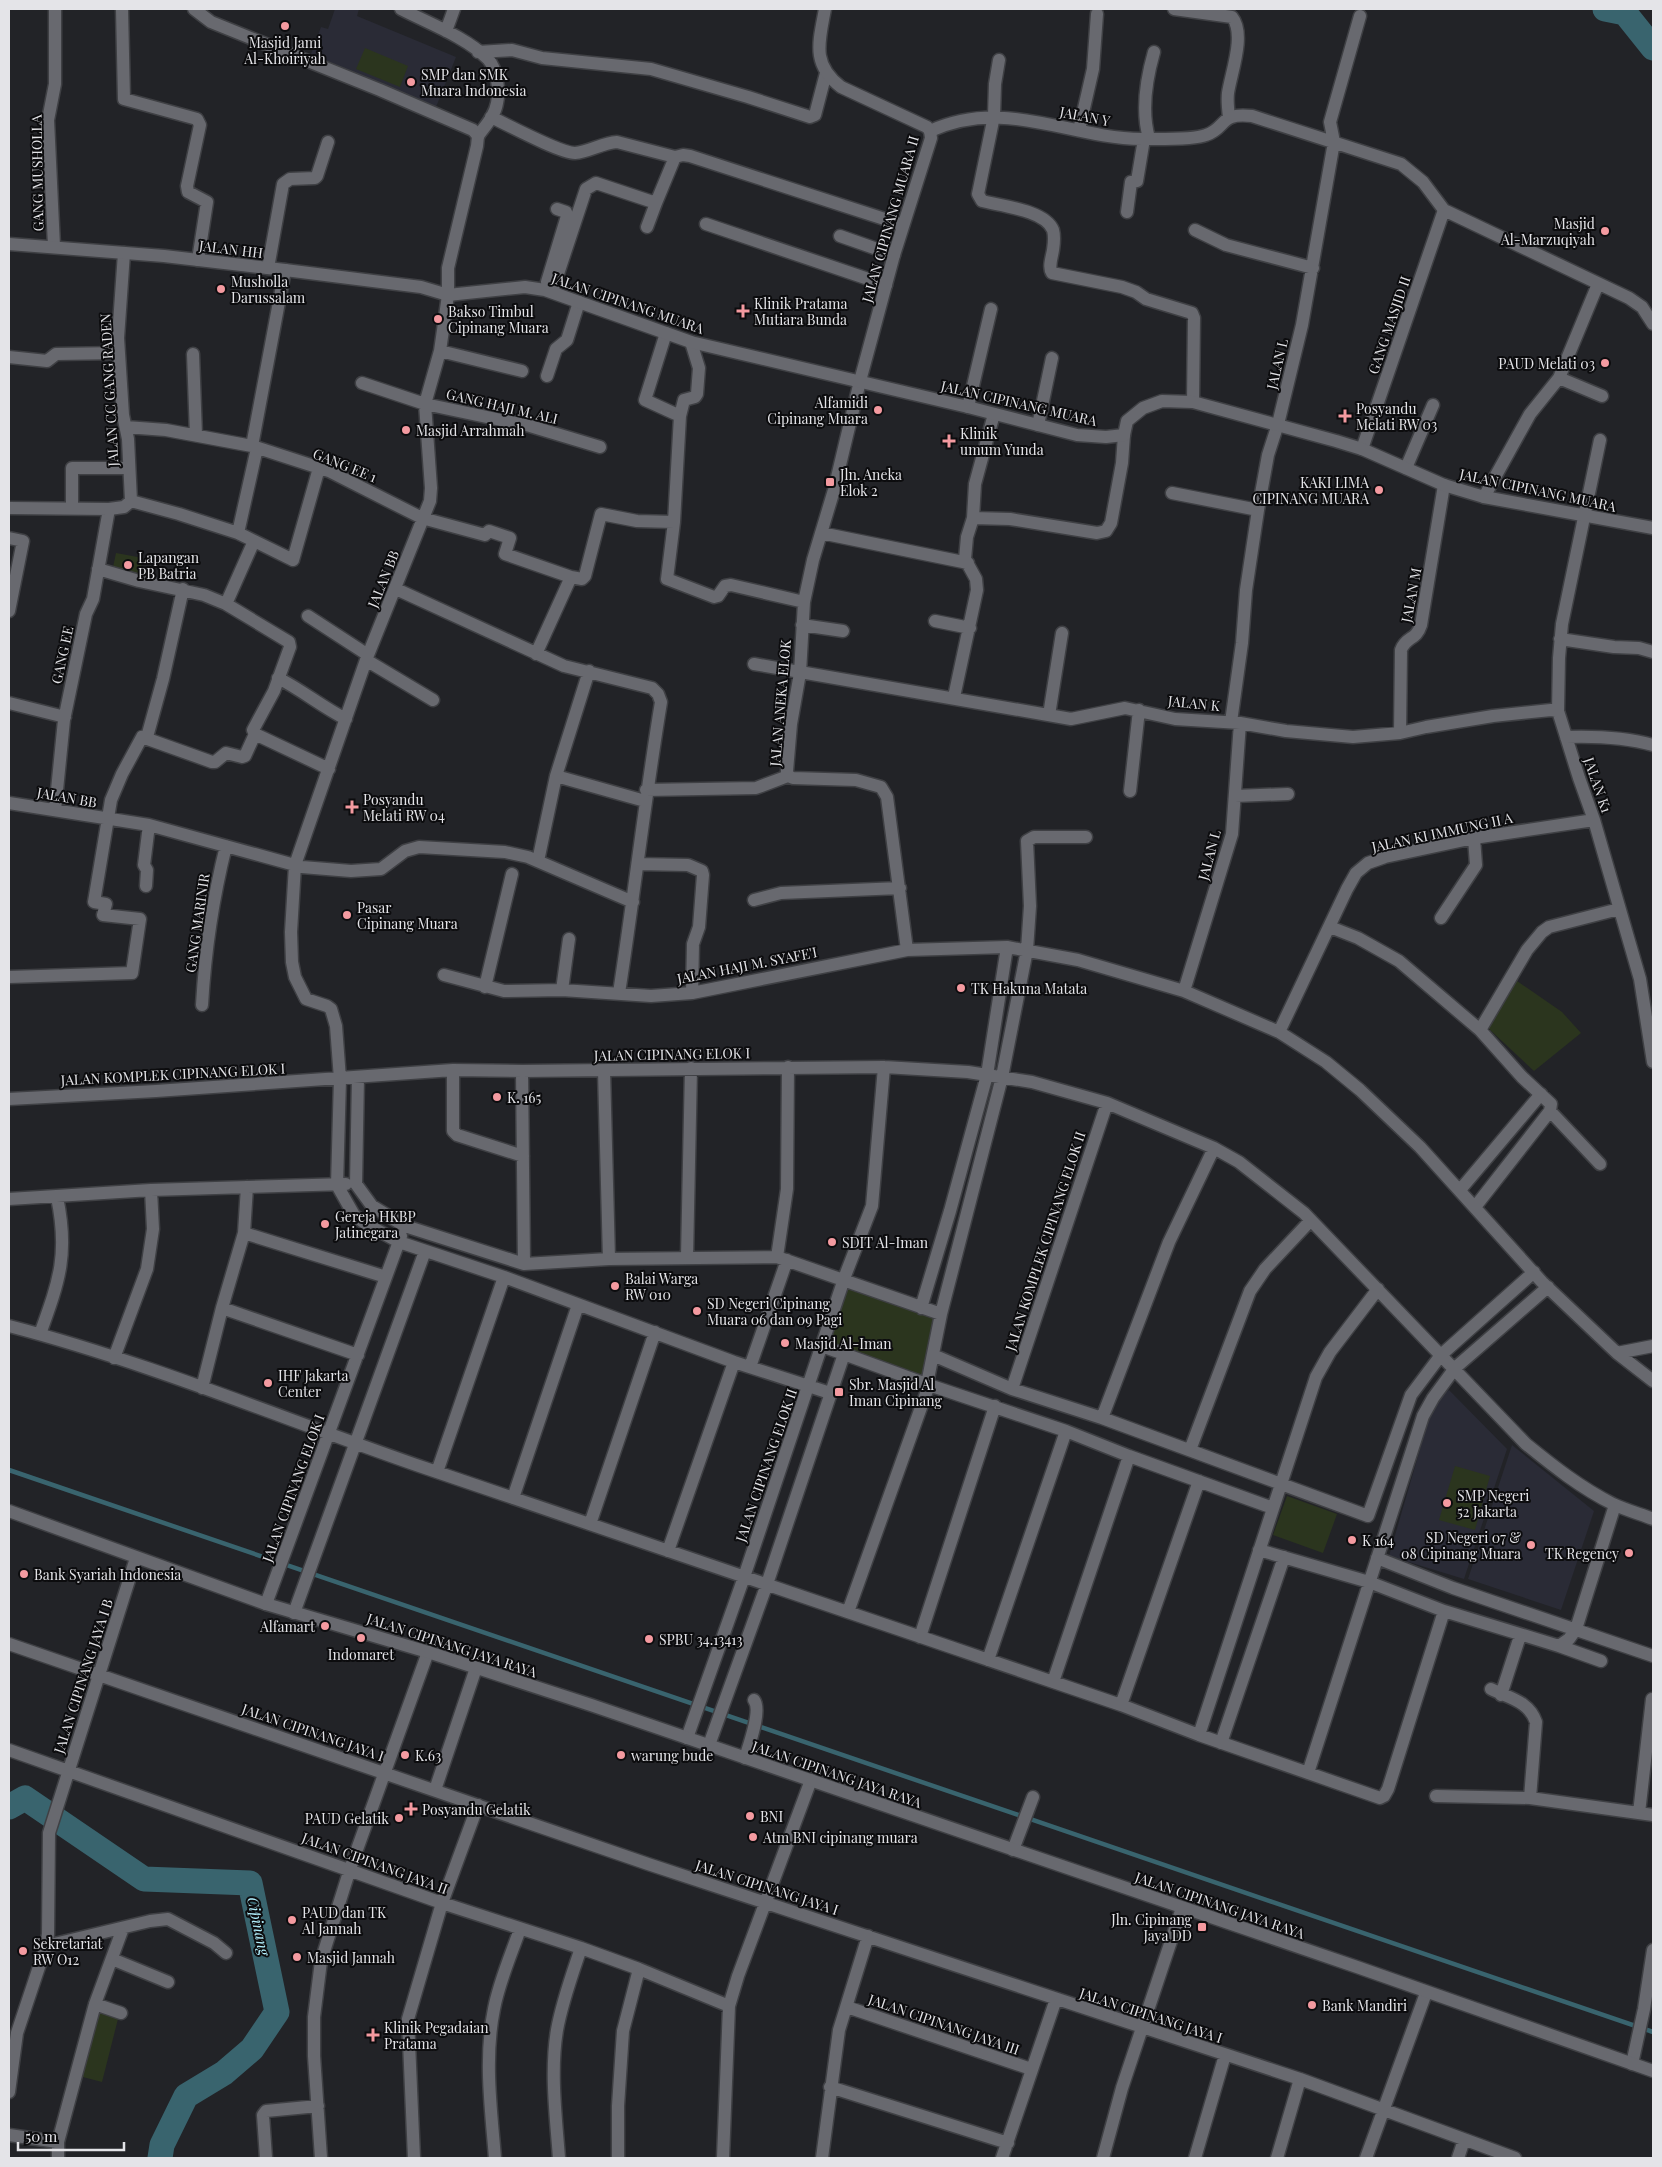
<svg xmlns="http://www.w3.org/2000/svg" width="1662" height="2167" font-family="'Playfair Display',serif">
	<rect width="100%" height="100%" fill="#222327"/>
	<path fill="#2a2b36" d="M335,9h24l-2,7 99,41 -20,50 -125,-53 10,-27 7,2z
		M1449,1390l58,59 -43,130 -75,-23 45,-155z
		M1512,1445l82,66 -33,99 -93,-31z"/>
	<path fill="#2b351e" d="M365,48l43,18 -8,21 -44,-18z
		M116,553l27,5 -4,19 -27,-5z
		M1517,981l45,31 19,21 -47,38 -46,-43z
		M846,1280l95,36 -16,65 -100,-36z
		M1455,1466l35,10 -15,54 -36,-10z
		M1287,1496l50,18 -14,39 -50,-18z
		M96,2009l23,6 -17,67 -23,-6z"/>
	<g fill="none" stroke-linecap="round" stroke-linejoin="round">
		<path stroke="#39646e" stroke-width="4.5" d="M9,1470l1644,562"/>
		<path stroke="#39646e" stroke-width="25" d="M1605,9l20,4 28,35
			M9,1807l16,-9 119,81 106,4 27,129 -25,37 -28,24 -38,23 -24,49 -2,13"/>
		<g stroke="#3f4044" stroke-width="15">
			<path id="street" d="M122,9l2,90 73,20 3,6 -13,61 1,6 19,10 -9,58
				M401,9c27,14 65,28 87,50 9,10 12,32 9,44 -2,13 -12,23 -19,33
				M1174,9l58,8c14,17 -1,56 -4,76 -1,8 0,16 1,24
				M446,31l8,-22
				M478,52l34,-2 30,8 109,11 97,28 62,20 5,-2 11,-42
				M999,60l-4,24 -1,32 -16,78 4,7c19,5 63,9 71,29 2,7 1,13 0,20 -1,7 -5,17 -1,23l70,14 14,5 10,7 46,14 2,5 -1,84
				M491,117c17,8 69,36 84,36 14,-1 27,-10 42,-11l58,15 8,-2 7,1 213,69
				M1079,130l14,-61 4,-55
				M930,131c76,-34 137,7 212,8 15,0 52,1 64,-4 21,-7 13,-23 46,-19l149,48 22,18 21,28 185,88 13,9 11,17
				M1149,138c-8,-28 -3,-58 5,-86
				M1127,212l4,-30 6,-1 7,-42
				M706,224l180,61
				M647,227l9,-24
				M1195,230l31,15 87,23
				M840,236l54,19
				M54,246l-6,-126 7,-36v-75
				M268,268l15,-84 7,-5 25,-1 2,-2 11,-34
				M547,282l20,-66 -1,-4 -9,-3
				M552,292l34,-103 10,-6 60,20 19,-46
				M448,295l-8,56 -15,53 6,84 -1,13 -64,159 -71,205 -4,67 1,30 3,15 11,22 21,7 4,3 5,17 4,53 -3,106 17,30 12,9 33,18 105,35 230,85 96,31
				M666,333l-21,67 35,16
				M691,342l8,26 -2,26 -2,3 -11,3 -4,16 -6,106 -7,57 47,18 4,-1 7,-10 6,-1 73,17
				M440,351l82,20
				M193,354l3,81
				M9,357l38,4 9,-7 63,-1
				M547,376l9,-27 11,-9 12,-38
				M1559,378l43,18
				M362,383l63,21 105,22 70,21
				M968,407l23,-98
				M1038,425l14,-67
				M126,427l40,3 86,16 77,25 93,47 63,17 4,-4 21,7 -5,16 66,23
				M1600,440l-38,184 -3,34 -1,53 21,67 15,42 46,159 13,83
				M252,446l33,-176
				M1362,449l82,-239
				M1406,468l27,-63
				M1172,493l86,17
				M1484,497l46,-83 29,-36 39,-94
				M131,501l48,13 59,19 55,27 26,-92
				M9,508l100,1 15,-2 7,-6 -3,-62 -5,-24 -5,-77 6,-85
				M72,508v-40h57
				M973,518l37,1 87,14 9,-2 5,-8 11,-60 2,-28
				M238,533l19,-85
				M821,533l147,30
				M9,538l14,3 -14,70
				M396,589l168,77 88,22 6,6 3,8c-16,97 -27,194 -42,291
				M226,604l28,-63
				M308,616l60,39
				M935,621l35,7
				M802,625l41,6
				M1560,639l54,8 25,1 14,4
				M536,654l35,-77 11,2 3,-3 16,-62 36,7 37,1
				M366,660l67,40
				M754,664l317,55 54,-11 50,11 65,4 46,8 67,6 47,-4 26,-6 67,-11 58,-6 7,1
				M278,678c24,12 44,29 68,41
				M954,697l23,-107 -1,-11 -11,-20 2,-22 6,-19 2,-34 19,-70
				M9,703l56,14
				M1049,715l13,-82
				M1231,722l11,-79 4,-53 12,-80 10,-55 10,-31 24,-99 32,-183 -4,-20 30,-106
				M1400,733l1,-83c5,-14 15,-9 20,-25l23,-140
				M255,734l74,35
				M147,737l16,-58 20,-90
				M1566,737c30,-1 58,0 87,8
				M556,776l89,25
				M788,776l-1,-5 4,-47 9,-51 4,-71 9,-42 21,-70 26,-109
				M788,776l5,2 63,2 25,7 6,10 20,153
				M646,790l110,-2 32,-12
				M1130,791l9,-81
				M1235,796l53,-2
				M9,803l140,22 153,42 49,4 30,-2 24,-18 14,-4 86,5 23,5 105,45
				M55,810l9,-90 22,-106 7,-15 16,-90
				M538,861l18,-85 33,-105
				M638,864l50,1 14,6 1,4 -4,52 -6,17 -1,49
				M146,886l1,-16 -3,-5 5,-40
				M754,900l27,-7 119,-5
				M1441,918l35,-53 -2,-27
				M1330,927l28,11 41,23 81,69 42,47 29,27 -1,7 -75,96
				M444,975l60,16 58,-1 89,6 41,-3 215,-43 100,-3 71,13 106,31 95,41 47,30 34,28 60,57 122,135 75,71 36,28
				M9,977l123,-4 8,-54 -37,-4 3,-11 -12,-2 17,-102 11,-26 20,-37 70,25h3l11,-9 16,4 3,-1 10,-22 -2,-4 21,-39 16,-44 -1,-5 -63,-38 -22,-9 -65,-14 -41,-12
				M485,987l27,-113
				M562,990l7,-51
				M1184,991l48,-157 8,-111
				M202,1005c3,-53 11,-107 24,-159
				M1480,1030l47,-80 15,-18 7,-5 70,-18
				M1279,1032l68,-143 9,-16 12,-10 17,-6 89,-19 120,-18
				M453,1070v61l4,4 66,21
				M522,1071l2,193
				M604,1071l5,188
				M358,1077l-2,107 16,22 33,20 119,38 85,-5 168,-2 164,57
				M9,1099l147,-8 297,-21 69,1 362,-4 84,5 64,10 75,21 107,45 25,14 65,51 222,231c27,22 55,44 87,60 13,6 27,10 40,15
				M1550,1111l50,53
				M1460,1190l81,-96
				M9,1199l142,-9 195,-6
				M244,1233l142,44
				M687,1257l4,-189
				M777,1257l10,-68 1,-122
				M222,1308l136,47
				M921,1308l29,-97 37,-136 20,-128
				M9,1326c142,37 279,95 419,143 230,80 462,157 693,236l78,30 181,63 4,-2 4,-7 56,-178
				M40,1334c19,-53 29,-79 17,-137
				M822,1346l107,39
				M1617,1353l36,-7
				M933,1355l79,34 90,29 266,98 43,-121 30,-40 93,-83
				M114,1358l33,-89 6,-40 -2,-39
				M750,1367l37,-107
				M927,1384l14,-70 61,-237 25,-127 3,-44 -3,-65 7,-4h52
				M929,1385l137,46 63,25 144,52
				M202,1388l20,-80 22,-75 3,-46
				M1012,1389l95,-286
				M1102,1418l67,-176 45,-94
				M1190,1450l60,-159 15,-22 46,-49
				M437,1472l67,-195
				M513,1498l65,-193
				M590,1524l65,-192
				M1259,1550l110,32 75,29 115,35 10,-7 7,-10 39,-124
				M668,1551l66,-189
				M1377,1558l76,30 200,68
				M266,1604l135,-368
				M848,1612l81,-227
				M294,1613l131,-362
				M920,1637l75,-231
				M9,1644l639,220 652,215 215,79
				M1559,1646l42,15
				M988,1660l78,-229
				M1053,1682l76,-226
				M1491,1689c18,9 38,12 45,33l-6,76
				M1501,1695l19,-59
				M1121,1705l78,-224
				M1199,1735l117,-358 14,-25 48,-63
				M687,1738l57,-161 101,-301 27,-70 12,-139
				M1221,1743l63,-186
				M709,1745l58,-161 77,-230
				M9,1750l433,153 139,45 58,21 90,37
				M745,1758c4,-13 17,-48 9,-58
				M1308,1773l115,-357 10,-18 22,-30 93,-81
				M435,1790l41,-122
				M1436,1796l94,2 123,17
				M1639,1813l13,-114
				M1013,1850l20,-53
				M46,1946l104,-25 18,-2 46,24 12,10
				M112,1959l56,23
				M95,2004l26,9
				M847,2007l184,62
				M1632,2064l12,-55 9,-59
				M830,2087l178,56
				M9,2092l8,-59 29,-87 2,-12 1,-101 87,-275
				M9,2135l49,7
				M58,2158v-16l37,-138 28,-76
				M266,2158l-3,-43 3,-4 52,-5
				M321,2158l-7,-102v-39l7,-56 29,-92 78,-217
				M414,2158l-6,-139 34,-116 36,-98
				M495,2158c-4,-49 -11,-100 -1,-149 5,-27 17,-54 26,-80
				M559,2158c-3,-41 -9,-86 -2,-128 5,-28 15,-55 24,-82
				M618,2158v-52l5,-75 16,-62
				M723,2158l6,-152 9,-30 73,-196
				M822,2158l17,-128 29,-94
				M1002,2158l54,-159
				M1103,2158l19,-70 60,-180
				M1195,2158l30,-103
				M1277,2158l23,-79
				M1366,2158l60,-165
				M1458,2158l6,-18"/>
		</g>
		<g stroke="#3f4044" stroke-width="15">
			<path id="secondary" d="M194,9l17,13 169,68 93,40 5,6 -1,10 -29,122v27
				M825,9c-6,33 -14,55 16,78l86,40 3,4 1,7 -37,117 -34,126
				M9,244l155,12 121,14 136,17 27,8 77,-8 20,3 146,52 277,65 109,28 29,2 18,-2 3,-14 16,-13 19,-7 31,1 143,39 26,8 82,36 40,12 169,31
				M9,1511l257,93 162,48 163,53 766,262 296,104"/>
		</g>
		<use href="#street" stroke="#68696f" stroke-width="12"/>
		<use href="#secondary" stroke="#68696f" stroke-width="12"/>
	</g>
	<g fill="#f49aa0" stroke="#0c0c0e" stroke-width="2">
		<circle cx="285" cy="26" r="5"/>
		<circle cx="411" cy="82" r="5"/>
		<circle cx="1605" cy="231" r="5"/>
		<circle cx="221" cy="289" r="5"/>
		<path d="M740.5 303.5h5v5h5v5h-5v5h-5v-5h-5v-5h5z"/>
		<circle cx="438" cy="319" r="5"/>
		<circle cx="1605" cy="363" r="5"/>
		<circle cx="878" cy="410" r="5"/>
		<path d="M1342.5 408.5h5v5h5v5h-5v5h-5v-5h-5v-5h5z"/>
		<circle cx="406" cy="430" r="5"/>
		<path d="M946.5 433.5h5v5h5v5h-5v5h-5v-5h-5v-5h5z"/>
		<rect x="825" y="477" width="10" height="10" rx="2.5"/>
		<circle cx="1379" cy="490" r="5"/>
		<circle cx="128" cy="565" r="5"/>
		<path d="M349.5 799.5h5v5h5v5h-5v5h-5v-5h-5v-5h5z"/>
		<circle cx="347" cy="915" r="5"/>
		<circle cx="961" cy="988" r="5"/>
		<circle cx="497" cy="1097" r="5"/>
		<circle cx="325" cy="1224" r="5"/>
		<circle cx="832" cy="1242" r="5"/>
		<circle cx="615" cy="1286" r="5"/>
		<circle cx="697" cy="1311" r="5"/>
		<circle cx="785" cy="1343" r="5"/>
		<circle cx="268" cy="1383" r="5"/>
		<rect x="834" y="1387" width="10" height="10" rx="2.5"/>
		<circle cx="1447" cy="1503" r="5"/>
		<circle cx="1352" cy="1540" r="5"/>
		<circle cx="1531" cy="1545" r="5"/>
		<circle cx="1629" cy="1553" r="5"/>
		<circle cx="24" cy="1574" r="5"/>
		<circle cx="325" cy="1626" r="5"/>
		<circle cx="361" cy="1638" r="5"/>
		<circle cx="649" cy="1639" r="5"/>
		<circle cx="405" cy="1755" r="5"/>
		<circle cx="621" cy="1755" r="5"/>
		<path d="M408.5 1801.5h5v5h5v5h-5v5h-5v-5h-5v-5h5z"/>
		<circle cx="750" cy="1816" r="5"/>
		<circle cx="399" cy="1818" r="5"/>
		<circle cx="753" cy="1837" r="5"/>
		<circle cx="292" cy="1920" r="5"/>
		<rect x="1197" y="1922" width="10" height="10" rx="2.5"/>
		<circle cx="23" cy="1951" r="5"/>
		<circle cx="297" cy="1957" r="5"/>
		<circle cx="1312" cy="2005" r="5"/>
		<path d="M370.5 2027.5h5v5h5v5h-5v5h-5v-5h-5v-5h5z"/>
	</g>
	<g text-anchor="middle" dominant-baseline="central" stroke-width="4" stroke-linejoin="round" paint-order="stroke">
		<g font-size="14" fill="#e4e4e8" stroke="#0c0c0e" text-anchor="start">
			<text x="285" y="42" text-anchor="middle">Masjid Jami<tspan x="285" dy="16">Al-Khoiriyah</tspan></text>
			<text x="421" y="74">SMP dan SMK<tspan x="421" dy="16">Muara Indonesia</tspan></text>
			<text x="1595" y="223" text-anchor="end">Masjid<tspan x="1595" dy="16">Al-Marzuqiyah</tspan></text>
			<text x="231" y="281">Musholla<tspan x="231" dy="16">Darussalam</tspan></text>
			<text x="754" y="303">Klinik Pratama<tspan x="754" dy="16">Mutiara Bunda</tspan></text>
			<text x="448" y="311">Bakso Timbul<tspan x="448" dy="16">Cipinang Muara</tspan></text>
			<text x="1595" y="363" text-anchor="end">PAUD Melati 03</text>
			<text x="868" y="402" text-anchor="end">Alfamidi<tspan x="868" dy="16">Cipinang Muara</tspan></text>
			<text x="1356" y="408">Posyandu<tspan x="1356" dy="16">Melati RW 03</tspan></text>
			<text x="416" y="430">Masjid Arrahmah</text>
			<text x="960" y="433">Klinik<tspan x="960" dy="16">umum Yunda</tspan></text>
			<text x="840" y="474">Jln. Aneka<tspan x="840" dy="16">Elok 2</tspan></text>
			<text x="1369" y="482" text-anchor="end">KAKI LIMA<tspan x="1369" dy="16">CIPINANG MUARA</tspan></text>
			<text x="138" y="557">Lapangan<tspan x="138" dy="16">PB Batria</tspan></text>
			<text x="363" y="799">Posyandu<tspan x="363" dy="16">Melati RW 04</tspan></text>
			<text x="357" y="907">Pasar<tspan x="357" dy="16">Cipinang Muara</tspan></text>
			<text x="971" y="988">TK Hakuna Matata</text>
			<text x="507" y="1097">K. 165</text>
			<text x="335" y="1216">Gereja HKBP<tspan x="335" dy="16">Jatinegara</tspan></text>
			<text x="842" y="1242">SDIT Al-Iman</text>
			<text x="625" y="1278">Balai Warga<tspan x="625" dy="16">RW 010</tspan></text>
			<text x="707" y="1303">SD Negeri Cipinang<tspan x="707" dy="16">Muara 06 dan 09 Pagi</tspan></text>
			<text x="795" y="1343">Masjid Al-Iman</text>
			<text x="278" y="1375">IHF Jakarta<tspan x="278" dy="16">Center</tspan></text>
			<text x="849" y="1384">Sbr. Masjid Al<tspan x="849" dy="16">Iman Cipinang</tspan></text>
			<text x="1457" y="1495">SMP Negeri<tspan x="1457" dy="16">52 Jakarta</tspan></text>
			<text x="1521" y="1537" text-anchor="end">SD Negeri 07 &amp;<tspan x="1521" dy="16">08 Cipinang Muara</tspan></text>
			<text x="1362" y="1540">K 164</text>
			<text x="1619" y="1553" text-anchor="end">TK Regency</text>
			<text x="34" y="1574">Bank Syariah Indonesia</text>
			<text x="315" y="1626" text-anchor="end">Alfamart</text>
			<text x="659" y="1639">SPBU 34.13413</text>
			<text x="361" y="1654" text-anchor="middle">Indomaret</text>
			<text x="415" y="1755">K.63</text>
			<text x="631" y="1755">warung bude</text>
			<text x="422" y="1809">Posyandu Gelatik</text>
			<text x="760" y="1816">BNI</text>
			<text x="389" y="1818" text-anchor="end">PAUD Gelatik</text>
			<text x="763" y="1837">Atm BNI cipinang muara</text>
			<text x="302" y="1912">PAUD dan TK<tspan x="302" dy="16">Al Jannah</tspan></text>
			<text x="1192" y="1919" text-anchor="end">Jln. Cipinang<tspan x="1192" dy="16">Jaya DD</tspan></text>
			<text x="33" y="1943">Sekretariat<tspan x="33" dy="16">RW O12</tspan></text>
			<text x="307" y="1957">Masjid Jannah</text>
			<text x="1322" y="2005">Bank Mandiri</text>
			<text x="384" y="2027">Klinik Pegadaian<tspan x="384" dy="16">Pratama</tspan></text>
		</g>
		<g font-size="14" fill="#e4e4e8" stroke="#0c0c0e">
			<text transform="translate(1085 116) rotate(11)">JALAN Y</text>
			<text transform="translate(37 173) rotate(-91)">GANG MUSHOLLA</text>
			<text transform="translate(890 219) rotate(-74)">JALAN CIPINANG MUARA II</text>
			<text transform="translate(231 249) rotate(7)">JALAN HH</text>
			<text transform="translate(628 303) rotate(19)">JALAN CIPINANG MUARA</text>
			<text transform="translate(1389 325) rotate(-71)">GANG MASJID II</text>
			<text transform="translate(1277 364) rotate(-77)">JALAN L</text>
			<text transform="translate(109 390) rotate(-93)">JALAN CC GANG RADEN</text>
			<text transform="translate(1019 403) rotate(13)">JALAN CIPINANG MUARA</text>
			<text transform="translate(502 406) rotate(13)">GANG HAJI M. ALI</text>
			<text transform="translate(345 465) rotate(22)">GANG EE 1</text>
			<text transform="translate(1538 490) rotate(12)">JALAN CIPINANG MUARA</text>
			<text transform="translate(383 579) rotate(-68)">JALAN BB</text>
			<text transform="translate(1411 595) rotate(-79)">JALAN M</text>
			<text transform="translate(62 655) rotate(-78)">GANG EE</text>
			<text transform="translate(780 703) rotate(-85)">JALAN ANEKA ELOK</text>
			<text transform="translate(1194 703) rotate(6)">JALAN K</text>
			<text transform="translate(1598 785) rotate(71)">JALAN K1</text>
			<text transform="translate(67 797) rotate(10)">JALAN BB</text>
			<text transform="translate(1442 832) rotate(-12)">JALAN KI IMMUNG II A</text>
			<text transform="translate(1209 855) rotate(-75)">JALAN L</text>
			<text transform="translate(197 923) rotate(-82)">GANG MARINIR</text>
			<text transform="translate(747 965) rotate(-11)">JALAN HAJI M. SYAFE'I</text>
			<text transform="translate(672 1054) rotate(-1)">JALAN CIPINANG ELOK I</text>
			<text transform="translate(173 1074) rotate(-3)">JALAN KOMPLEK CIPINANG ELOK I</text>
			<text transform="translate(1045 1241) rotate(-72)">JALAN KOMPLEK CIPINANG ELOK II</text>
			<text transform="translate(766 1465) rotate(-71)">JALAN CIPINANG ELOK II</text>
			<text transform="translate(293 1488) rotate(-70)">JALAN CIPINANG ELOK I</text>
			<text transform="translate(452 1645) rotate(18)">JALAN CIPINANG JAYA RAYA</text>
			<text transform="translate(83 1676) rotate(-72)">JALAN CIPINANG JAYA I B</text>
			<text transform="translate(313 1732) rotate(19)">JALAN CIPINANG JAYA I</text>
			<text transform="translate(837 1774) rotate(19)">JALAN CIPINANG JAYA RAYA</text>
			<text transform="translate(375 1863) rotate(20)">JALAN CIPINANG JAYA II</text>
			<text transform="translate(767 1887) rotate(18)">JALAN CIPINANG JAYA I</text>
			<text transform="translate(1220 1905) rotate(19)">JALAN CIPINANG JAYA RAYA</text>
			<text transform="translate(1151 2015) rotate(18)">JALAN CIPINANG JAYA I</text>
			<text transform="translate(944 2024) rotate(19)">JALAN CIPINANG JAYA III</text>
		</g>
		<g font-size="15" font-style="italic" fill="#b2f0fd" stroke="#0c0c0e">
			<text transform="translate(259 1926) rotate(78)">Cipinang</text>
		</g>
	</g>
	<rect width="1662" height="2167" fill="none" stroke="#e4e4e8" stroke-width="20"/>
	<path d="M18 2142v8h106v-8" fill="none" stroke="#e4e4e8" stroke-width="2.5"/>
	<text x="25" y="2142" font-size="15" fill="#e4e4e8" stroke="#0c0c0e" stroke-width="4" paint-order="stroke">50 m</text>
</svg>
